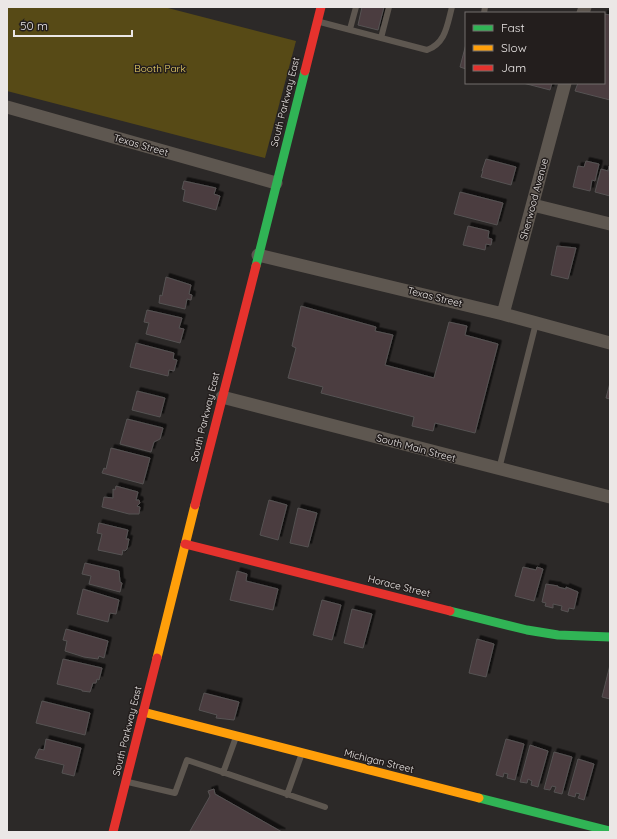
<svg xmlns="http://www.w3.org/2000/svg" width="617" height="839" font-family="Quicksand,sans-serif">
	<defs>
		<filter id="shadow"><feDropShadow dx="3.5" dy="-3.5" stdDeviation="0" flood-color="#0009"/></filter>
	</defs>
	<rect width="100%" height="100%" fill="#2c2928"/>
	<path fill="#574a16" d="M7,7h157l132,34 -31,117 -258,-67z"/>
	<path fill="#4b3c40" stroke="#565353" filter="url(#shadow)" d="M362,7h22l-6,23 -20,-5z
		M604,14l6,1v85l-35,-9 3,-8h26z
		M466,44v25l-6,-2z
		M523,83h29l-2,7z
		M486,159l30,8 -5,18 -30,-8 2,-6h-1z
		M586,161l13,3 -4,17 -3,-1 -2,11 -17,-4 5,-21 6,1z
		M609,166l1,30 -15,-4 6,-23 7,2z
		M184,181l32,7 -2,6 6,2 -4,14 -33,-9 2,-11 -3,-1z
		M460,192l43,11 -6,22 -43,-11z
		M468,226l21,5 -1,7 4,1 -1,6 -5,-1 -1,6 -22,-5z
		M557,246l19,2 -8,31 -17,-4z
		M166,277l25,8 -2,9 3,1 -1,5 -4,-1 -2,10 -26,-6 1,-8 2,1z
		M301,306l75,21 -1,4 18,4 -8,30 49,13 15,-56 18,4 -2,9 33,9 -23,89 -40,-10 -2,8 -21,-5 2,-9 -93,-24 2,-6 -35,-9 8,-30 -4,-2z
		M147,310l35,8 -3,10 5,1 -4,14 -34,-9 3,-11 -5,-1z
		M136,343l38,10 -1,6 4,1 -3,11 -5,-1 -1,6 -38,-9z
		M610,383v16l-4,-1z
		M137,391l28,7 -5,19 -28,-7z
		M127,419l36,9 -3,11 -6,3 -3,10 -31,-8z
		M111,448l39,10 -7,26 -41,-11 2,-5 2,1z
		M116,486l22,6 -2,8h3l1,3 -3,3 3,1 -1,7h-10l-27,-7 2,-10 9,1v-9l2,1z
		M269,500l18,5 -9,35 -18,-5z
		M298,508l19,5 -9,34 -18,-4z
		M99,523l29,7 -2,9h3l-2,10 -2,2 -2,-1 -1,5 -24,-5 4,-16 -5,-1z
		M85,563l34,8 1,11 2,1 -2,9 -31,-8 2,-8 -9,-2z
		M523,567l13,3 1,-3 6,2 -9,32 -19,-5z
		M237,571l10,3 -1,7 32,8 -5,21 -43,-10z
		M546,584l12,2v1l8,2v-2l12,5 -4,17 -5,-1 -1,4 -7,-2 1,-4 -9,-2v4l-8,-2 1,-3 -4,-1z
		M83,589l36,11 -3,14 -6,-1 -2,9 -31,-8z
		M322,600l19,5 -9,35 -19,-5z
		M352,609l20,5 -9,34 -19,-5z
		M66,629l42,12 -4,17 -5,-2 -1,3 -14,-2 -19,-6 2,-10 -4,-1z
		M477,639l17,5 -8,33 -17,-4z
		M63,659l39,9 -3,12 -2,-1 -1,4h-3l-3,9 -8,-1v-1l-25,-6z
		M610,665v34l-8,-2z
		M204,693l35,9 -5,18 -18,-2 1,-3 -18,-5z
		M42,701l48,12 -5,22 -49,-12z
		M46,739l35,9 -7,28 -12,-3 2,-8 -29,-7 4,-9 5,1z
		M506,739l18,5 -9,36 -8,-2 1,-4 -4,-1 -1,4 -7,-2z
		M530,745l18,6 -10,36 -7,-2 1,-4 -4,-2 -1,4 -7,-1z
		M554,752l18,5 -10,37 -8,-2 2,-5 -4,-1 -2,4 -6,-1z
		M578,759l16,5 -10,36 -6,-2 2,-4 -4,-1 -1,4 -7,-2z
		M214,789l1,5 67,38 -92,-1 20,-35 -2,-5z"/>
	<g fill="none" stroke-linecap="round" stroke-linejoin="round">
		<path stroke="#5e5750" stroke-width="6" d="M484,13l1,-6
			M320,22l107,28c19,-7 20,-25 25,-43
			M350,29l6,-22
			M381,38l8,-31
			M499,469l37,-146
			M223,773l13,-36
			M128,782l47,11 12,-33 138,47
			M287,795l15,-42"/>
		<path stroke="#5e5750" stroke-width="13" d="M583,13l2,-6
			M7,107l269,76
			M533,205l77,19
			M258,255l245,59 107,29
			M503,314l62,-231
			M222,397l388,100"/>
		<path stroke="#30b455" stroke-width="9" d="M256,266l49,-195
			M450,611l77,19 31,5 52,2
			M479,798l131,33"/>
		<path stroke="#ff9f0a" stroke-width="9" d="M157,658l38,-153
			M143,712l336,86"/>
		<path stroke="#e5322d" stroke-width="9" d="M305,71l16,-64
			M195,505l61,-239
			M185,544l265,67
			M113,832l44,-174"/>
	</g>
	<g text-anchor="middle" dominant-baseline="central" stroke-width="3" stroke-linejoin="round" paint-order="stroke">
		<g font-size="10" fill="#f3d76a" stroke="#231e1d">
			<text x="160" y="68">Booth Park</text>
		</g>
		<g font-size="10" fill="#ebe7e6" stroke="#231e1d">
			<text transform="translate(285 102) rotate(-76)">South Parkway East</text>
			<text transform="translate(141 145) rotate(16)">Texas Street</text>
			<text transform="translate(534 199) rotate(-75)">Sherwood Avenue</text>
			<text transform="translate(435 297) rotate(14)">Texas Street</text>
			<text transform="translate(205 417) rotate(-76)">South Parkway East</text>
			<text transform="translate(416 448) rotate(15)">South Main Street</text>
			<text transform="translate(399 586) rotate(14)">Horace Street</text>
			<text transform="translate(127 731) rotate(-76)">South Parkway East</text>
			<text transform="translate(379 761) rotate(14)">Michigan Street</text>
		</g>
	</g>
	<rect width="617" height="839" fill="none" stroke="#ebe7e6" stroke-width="16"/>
	<rect x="465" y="12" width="140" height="72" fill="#231e1d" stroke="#736e6d"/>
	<rect x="473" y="25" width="20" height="6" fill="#30b455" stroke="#736e6d"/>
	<text x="501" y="32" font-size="12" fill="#ebe7e6">Fast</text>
	<rect x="473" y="45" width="20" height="6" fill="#ff9f0a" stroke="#736e6d"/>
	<text x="501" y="52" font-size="12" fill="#ebe7e6">Slow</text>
	<rect x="473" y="65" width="20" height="6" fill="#e5322d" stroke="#736e6d"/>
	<text x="501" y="72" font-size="12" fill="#ebe7e6">Jam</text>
	<path d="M14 30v6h118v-6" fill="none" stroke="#ebe7e6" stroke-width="2"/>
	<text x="20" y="30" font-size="12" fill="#ebe7e6" stroke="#231e1d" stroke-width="3" paint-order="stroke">50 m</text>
</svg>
